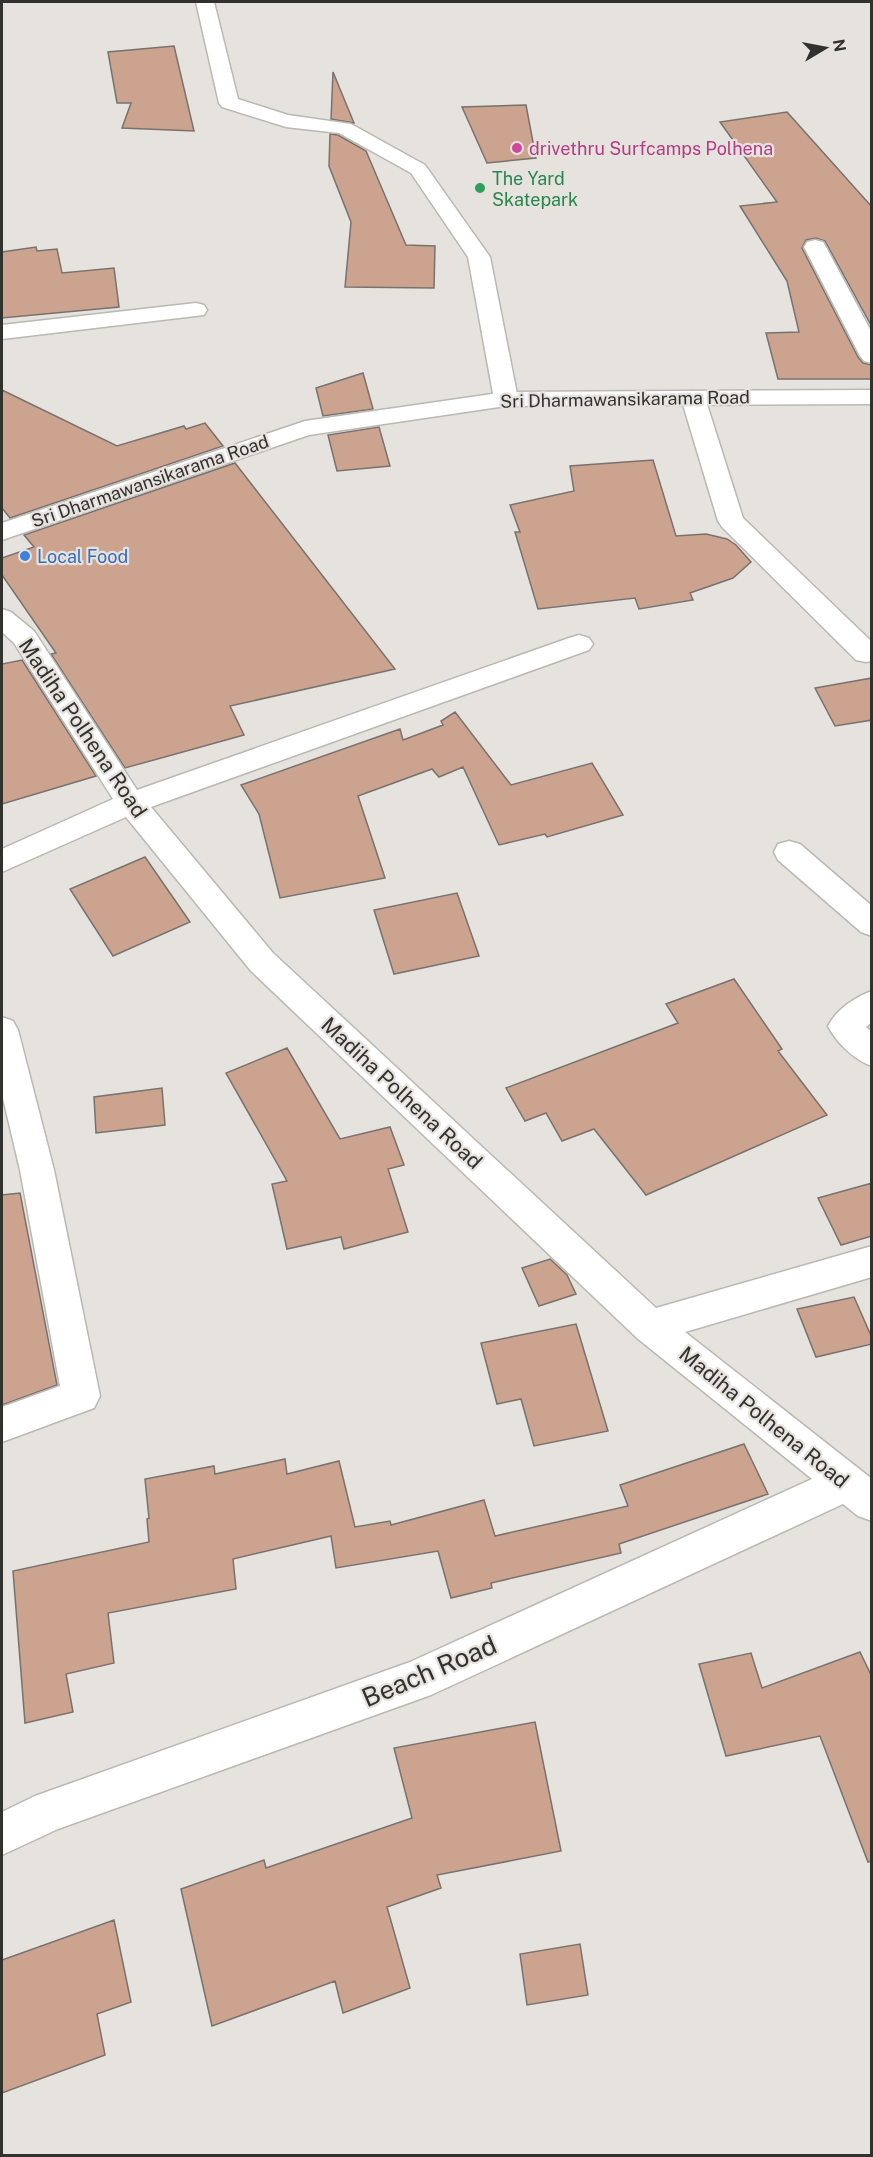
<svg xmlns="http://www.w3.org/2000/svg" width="873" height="2157" font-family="'Public Sans',sans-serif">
  <rect width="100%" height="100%" fill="#e6e3de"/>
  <path fill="#cca38e" stroke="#78726f" stroke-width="1.5" d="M174 46 194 131 122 128 131 103H117L108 52Z
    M333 72 354 123 331 119Z
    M526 105 536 158 487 163 462 107Z
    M787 112 872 207V327L825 241 816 238 806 240 802 248 858 357 863 363 872 365V379H778L766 333 799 332 787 281 740 206 777 202 720 122Z
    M330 134 338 135 366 151 406 245 435 246 434 288 345 287 351 222 329 166Z
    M36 247 37 251 57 249 62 273 114 268 119 307 2 318V252Z
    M363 373 373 409 323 416 316 388Z
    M2 390 117 446 184 426 186 429 205 423 223 446 10 518 2 508Z
    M379 427 390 466 337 471 328 435Z
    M653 460 676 536 706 534 727 539 736 545 751 562 733 578 690 593 693 600 639 609 635 598 538 609 515 532H520L510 505 574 491 570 466Z
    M235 463 395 669 230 706 244 735 125 768 51 654 56 653 2 575V558L34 547 24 535Z
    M22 660 96 776 2 804V664Z
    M872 678V720L835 726 815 688Z
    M455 712 511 785 592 763 623 815 547 837 545 834 499 845 463 767 439 777 432 769 358 796 385 878 280 898 259 814 241 785 400 729 403 740 443 725 441 721Z
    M145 857 190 922 113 956 70 889Z
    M457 893 479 956 394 974 374 910Z
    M734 979 782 1049 778 1051 827 1115 646 1195 594 1129 562 1141 546 1113 525 1121 506 1088 678 1023 666 1004Z
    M287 1048 340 1139 390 1127 404 1165 388 1169 408 1232 344 1249 341 1237 287 1249 272 1184 287 1181 226 1073Z
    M162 1088 165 1125 96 1133 94 1097Z
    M872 1183V1236L841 1245 818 1198Z
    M20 1193 57 1385 2 1405V1195Z
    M550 1259 567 1275 576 1294 539 1306 522 1268Z
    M854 1297 872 1338V1344L816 1357 797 1309Z
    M576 1324 608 1431 534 1446 521 1399 497 1404 481 1343Z
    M744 1444 768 1494 619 1544 621 1553 491 1583 492 1588 451 1598 438 1551 336 1568 331 1536 233 1559 236 1589 108 1613 114 1663 66 1674 73 1712 25 1723 13 1571 149 1542 147 1519 149 1518 145 1479 214 1466 215 1474 285 1459 287 1474 339 1461 355 1527 390 1521 391 1525 484 1500 495 1536 628 1506 620 1485Z
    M860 1652 872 1677V1861L868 1862 820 1736 726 1756 699 1664 751 1653 762 1688Z
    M535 1722 561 1851 437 1875 441 1888 387 1907 410 1988 343 2013 335 1981 212 2026 181 1889 264 1860 266 1868 412 1818 394 1748Z
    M114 1920 131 2002 97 2014 105 2055 2 2093V1960Z
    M580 1944 588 1995 527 2005 520 1954Z"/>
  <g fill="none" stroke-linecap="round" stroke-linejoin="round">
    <g stroke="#bab8b2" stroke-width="3">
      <path id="minor" d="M196 2H214L238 99 288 115 351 124 425 165 490 257 518 399 514 404 506 406 498 404 494 399 468 257 411 173 339 133 286 127 222 107 219 103Z
        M815 240 823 242 826 247 872 333V363L864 361 860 356 804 247 807 242Z
        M196 303 204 305 207 310 204 315 2 339V325Z
        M693 391 701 393 705 398 743 518 872 642V661L866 662 856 660 722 527 718 521 681 398 685 393Z
        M2 609 11 612 34 631 137 790 569 638 579 635 589 638 593 644 589 650 151 807 273 953 656 1308 872 1246V1277L685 1332 872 1479V1521L858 1516 843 1504 431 1695 58 1829 2 1855V1812L35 1796 410 1662 812 1479 637 1338 251 971 126 817 2 872V849L113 799 14 643 2 632Z
        M789 841 800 844 872 906V936L861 932 778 860 774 852 778 844Z
        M872 991V1022L866 1027 872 1032V1066C854 1060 836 1042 828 1026 836 1010 855 997 872 991Z
        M2 1017 13 1021 18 1030 54 1170 100 1396 94 1408 2 1442V1407L60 1386 20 1170 2 1094Z"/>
    </g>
    <g stroke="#bab8b2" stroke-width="3">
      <path id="tertiary" d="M872 390V404L506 406 309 435 2 540V523L305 421 506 392Z"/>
    </g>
    <use href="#minor" fill="#fff" fill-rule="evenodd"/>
    <use href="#tertiary" fill="#fff" fill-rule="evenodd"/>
  </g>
  <circle fill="#d1479c" stroke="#e6e3de" stroke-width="2" cx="517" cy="148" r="6"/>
  <circle fill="#2e9e5b" stroke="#e6e3de" stroke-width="2" cx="480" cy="188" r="6"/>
  <circle fill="#3f7fe0" stroke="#e6e3de" stroke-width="2" cx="25" cy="556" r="6"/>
  <g text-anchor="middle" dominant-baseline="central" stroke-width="4.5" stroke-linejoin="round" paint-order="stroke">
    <g font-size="18" fill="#b23c85" stroke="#e6e3de" text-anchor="start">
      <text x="529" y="148">drivethru Surfcamps Polhena</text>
    </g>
    <g font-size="18" fill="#27864d" stroke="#e6e3de" text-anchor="start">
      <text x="492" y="178">The Yard<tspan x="492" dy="21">Skatepark</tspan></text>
    </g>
    <g font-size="18" fill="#31312e" stroke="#e6e3de">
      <text transform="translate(625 399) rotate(-1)">Sri Dharmawansikarama Road</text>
      <text transform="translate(150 481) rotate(-19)">Sri Dharmawansikarama Road</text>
    </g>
    <g font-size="18" fill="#366cbe" stroke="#e6e3de" text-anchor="start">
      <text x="37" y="556">Local Food</text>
    </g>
    <g font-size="21" fill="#31312e" stroke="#e6e3de">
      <text transform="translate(83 728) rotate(56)">Madiha Polhena Road</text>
      <text transform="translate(402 1093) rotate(43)">Madiha Polhena Road</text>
      <text transform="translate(764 1417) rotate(39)">Madiha Polhena Road</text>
    </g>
    <g font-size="26" fill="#31312e" stroke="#e6e3de">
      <text transform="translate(429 1671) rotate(-23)">Beach Road</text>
    </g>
  </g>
  <rect width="873" height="2157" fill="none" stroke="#31312e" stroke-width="6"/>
  <g transform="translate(825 48) rotate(80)" stroke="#e6e3de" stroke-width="4.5" paint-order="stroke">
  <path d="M0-4.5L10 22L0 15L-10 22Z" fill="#31312e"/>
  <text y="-9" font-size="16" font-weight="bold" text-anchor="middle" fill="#31312e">N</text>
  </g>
</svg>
